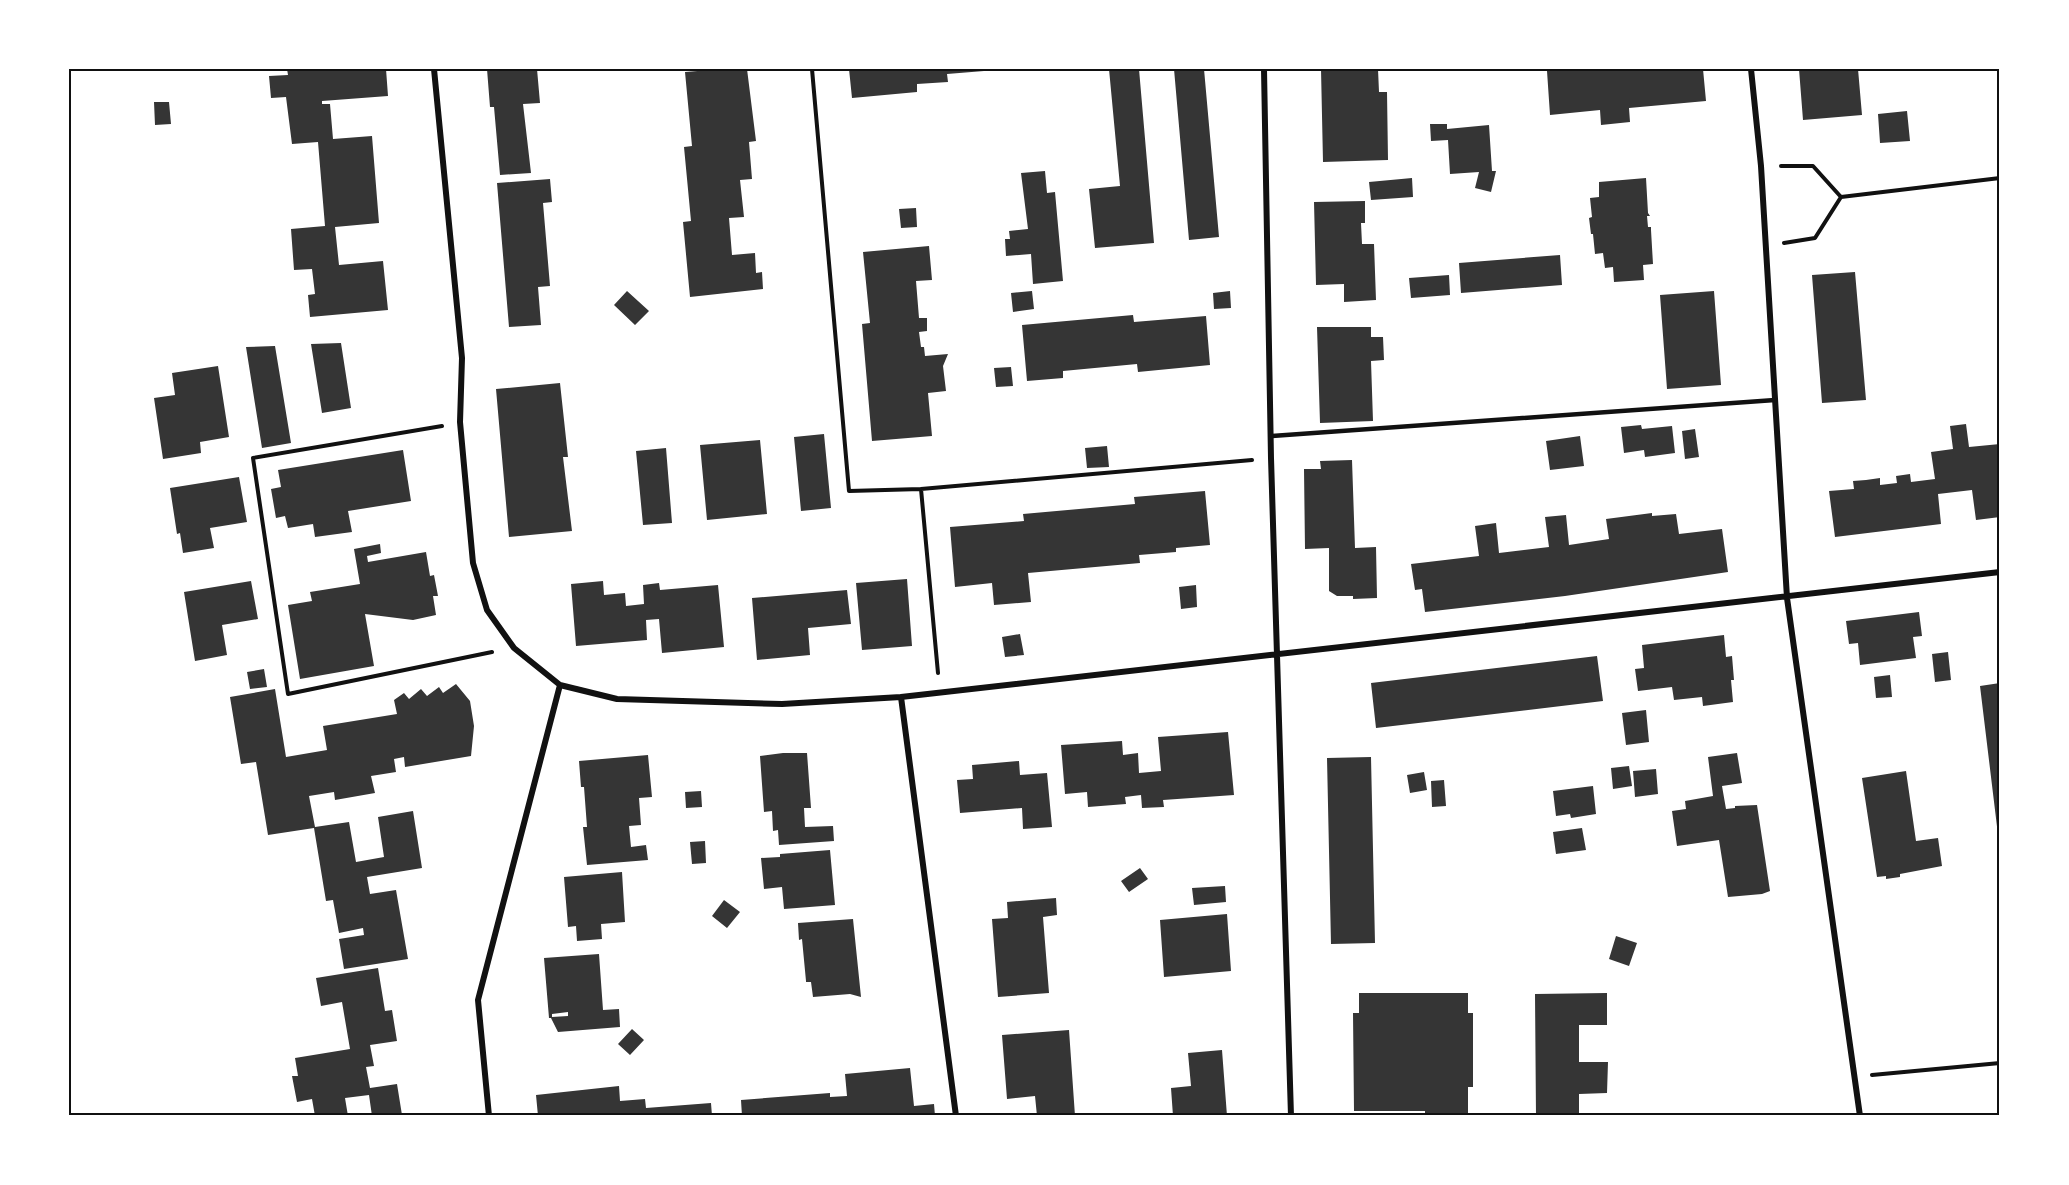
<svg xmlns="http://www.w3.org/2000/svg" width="2069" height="1185" font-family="'PT Sans',sans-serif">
  <rect width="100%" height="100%" fill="#fff"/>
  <path fill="#353535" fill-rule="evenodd" d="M287 69H386L388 96 322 101V104H330L333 139 372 136 379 223 335 227 339 265 383 261 388 310 310 317 308 295 315 294 312 269 294 270 291 229 325 226 318 142 292 144 286 97 271 98 269 76 288 75Z
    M487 69H537L540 103 523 104 531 173 500 175 494 107H490Z
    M722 69H747L756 141 749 142 752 179 740 180 744 217 729 218 732 255 755 253 756 273 762 272 763 289 690 297 683 222 691 221 684 147 692 146 685 72Z
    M849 69H984V71L947 74 948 82 917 84V92L852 98Z
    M1109 69H1139L1154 243 1095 248 1089 189 1120 186Z
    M1174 69H1204L1219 237 1189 240Z
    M1321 69H1378L1379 92H1387L1388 160 1323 162Z
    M1564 69H1703L1706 101 1629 108 1630 122 1601 125 1600 110 1550 115 1547 71Z
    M1799 69H1858L1862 115 1803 120Z
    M154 102H169L171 124 155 125Z
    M1907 111 1910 141 1880 143 1878 114Z
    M1430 124H1447V129L1489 125 1492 171H1496L1491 192 1475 188 1479 172 1450 174 1448 140 1431 141Z
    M1045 171 1047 193 1055 192 1063 281 1033 284 1031 254 1006 256 1005 239H1010L1009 231 1028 229 1021 173Z
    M1412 178 1413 197 1371 200 1369 182Z
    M1646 178 1648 213 1650 216H1647L1648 227H1651V230L1653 264 1643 265 1644 280 1614 282 1613 267 1605 268 1603 253 1595 254 1593 234H1591L1589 218 1592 217 1590 198 1599 197V182Z
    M550 179 552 202 543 203 550 286 538 287 541 325 509 327 497 183Z
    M1365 201V223H1361L1362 244H1374L1376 300 1344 302V284L1316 285 1314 202Z
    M916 208 917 227 901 228 899 209Z
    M929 246 932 280 916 281 919 318H927V331L919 332 921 347H924L925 356 948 354 943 366 946 391 928 393 932 436 872 441 862 324 870 323 863 252Z
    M1560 255 1562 285 1461 293 1459 263Z
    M1855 272 1866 400 1822 403 1812 275Z
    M1449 275 1450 295 1411 298 1409 278Z
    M627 291 649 311 635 325 614 305Z
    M1032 291 1034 309 1013 312 1011 293Z
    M1230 291 1231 308 1214 309 1213 293Z
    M1714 291 1721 385 1667 389 1660 295Z
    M1133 315 1134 322 1206 316 1210 365 1138 372 1137 364 1063 371V378L1027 381 1022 325Z
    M1317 327H1371V337H1383L1384 360 1371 361 1373 421 1320 423Z
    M341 343 351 408 322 413 311 344Z
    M275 346 291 443 262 448 246 347Z
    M218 366 229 437 200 442 201 453 163 459 154 398 175 395 172 373Z
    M1011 367 1013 386 996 387 994 368Z
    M560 383 568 457H563L572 531 509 537 496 389Z
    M1966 424 1969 447 2000 444V517L1976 520 1972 490 1938 494 1941 524 1835 537 1829 491 1854 489 1853 481 1866 480 1880 478V485L1897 483 1896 476 1910 474 1911 482 1935 479 1931 452 1953 449 1950 426Z
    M1641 425 1642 429 1672 426 1675 453 1645 457 1644 450 1624 453 1621 427Z
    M1695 429 1699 457 1685 459 1682 431Z
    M824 434 831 508 801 511 794 437Z
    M1580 436 1584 466 1550 470 1546 441Z
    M760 440 767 514 707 520 700 445Z
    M1107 446 1109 467 1087 468 1085 448Z
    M666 448 672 523 643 525 636 451Z
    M403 450 411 501 348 511 352 532 315 537 313 524 288 528 285 516 276 518 271 489 281 487 278 470Z
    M1352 460 1355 548 1376 547 1377 598 1353 599V596H1337L1329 591V548L1305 549 1304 469H1321L1320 461Z
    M239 477 247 522 210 528 214 548 183 553 180 533 177 534 170 488Z
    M1205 491 1210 545 1176 548V552L1139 555 1140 563 1028 573 1031 602 994 605 992 583 955 587 950 527 1024 521 1023 514 1135 504 1134 497Z
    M1652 513V516L1676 514 1679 534 1722 529 1728 572 1565 596 1425 612 1422 589 1415 590 1411 564 1479 556 1475 526 1496 523 1499 553 1549 547 1545 517 1566 515 1569 545 1609 539 1606 519Z
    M380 544 381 553 367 556 368 562 426 552 430 576 434 575 438 596H433L436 615 413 620 365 614 374 666 300 679 288 605 312 601 310 592 360 584 354 549Z
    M907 579 912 646 862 650 856 583Z
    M251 581 258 619 222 625 227 655 195 661 184 592Z
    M603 581 604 595 625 593 626 606 644 604 643 585 659 583 660 590 718 585 724 647 662 653 659 619 646 620 647 640 576 646 571 584Z
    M1196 585 1197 607 1181 609 1179 587Z
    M847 590 851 624 808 628 810 655 757 660 752 598Z
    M1919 612 1922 636 1913 637 1916 658 1860 665 1858 643 1849 644 1846 621Z
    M1020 634 1024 655 1005 657 1002 637Z
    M1724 635 1726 657 1732 656 1734 680H1731L1733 702 1703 706 1702 697 1674 700 1672 687 1638 691 1635 669 1644 668 1642 645Z
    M1948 652 1951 680 1935 682 1932 654Z
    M1597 656 1603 701 1376 728 1371 683Z
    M264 669 267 687 250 689 247 672Z
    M1890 675 1892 697 1876 698 1874 677Z
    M2000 683V843H1999L1980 686Z
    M456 684 470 701 474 726 471 756 405 767 404 757 394 759 396 772 371 776 375 793 335 800 334 792 309 796 315 827 349 822 356 862 384 857 378 817 413 811 422 868 367 877 370 894 396 890 408 959 344 969 339 939 364 935 363 928 339 933 333 900 326 901 314 828 268 835 256 762 241 764 230 697 275 689 286 757 327 750 323 726 397 714 394 700 404 693 409 699 421 689 427 696 439 687 443 693Z
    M1646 710 1649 742 1626 745 1622 713Z
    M1228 732 1234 795 1163 800 1164 807 1142 808 1141 795 1125 797 1126 804 1088 807 1087 792 1065 794 1061 745 1122 741 1123 755 1138 753 1139 773 1161 771 1158 737Z
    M783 753H807L811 808H804L805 827 833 826 834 841 779 845 778 830 773 831 772 811 764 812 760 756Z
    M1737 753 1742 783 1722 786 1726 809 1735 808V806L1757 805 1770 891 1762 894 1728 897 1719 840 1677 846 1672 811 1686 809 1685 801 1713 796 1708 757Z
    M648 755 652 797 639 798 641 825 629 826 631 847 646 845 648 860 587 865 583 827H587L584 787H581L579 761Z
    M1371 757 1375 943 1331 944 1327 758Z
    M1019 761 1020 775 1047 773 1052 827 1023 829 1022 808 960 813 957 780 973 779 972 765Z
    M1629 766 1632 786 1613 789 1611 768Z
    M1656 769 1658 794 1635 797 1633 771Z
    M1906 771 1916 841 1938 838 1942 866 1900 874V877L1886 879V876L1877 877 1862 778Z
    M1424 772 1427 790 1410 793 1407 775Z
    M1444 780 1446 806 1432 807 1431 781Z
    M1593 786 1596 814 1571 818 1570 814 1556 816 1553 791Z
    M701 791 702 807 686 808 685 792Z
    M1582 828 1586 850 1556 854 1553 832Z
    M705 841 706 863 692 864 690 842Z
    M830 850 835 905 784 909 782 887 764 889 761 858 780 857V854Z
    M1140 868 1148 879 1129 892 1121 881Z
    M622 872 625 922 601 924 602 939 577 941 576 926 568 927 564 877Z
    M1225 886 1226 902 1194 905 1192 888Z
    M1056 898 1057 915 1043 917 1049 993 998 997 992 919 1008 918 1007 902Z
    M724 900 740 912 727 928 712 916Z
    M1227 914 1231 971 1164 977 1160 920Z
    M853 919 861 997 850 994 813 997 811 982H806V981L802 939 799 940 798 923Z
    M1616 936 1637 943 1629 966 1609 959Z
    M599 954 603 1010 619 1009 620 1027 558 1032 551 1018H549L544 958ZM568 1012V1016L552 1017V1014Z
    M378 968 385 1011 392 1010 397 1041 370 1045 374 1066 366 1067 370 1088 397 1084 402 1115 372 1116 369 1095 345 1098 348 1116H315L312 1099 297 1102 292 1076H298L295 1058 350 1049 342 1002 321 1006 316 978Z
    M1359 993H1468V1013H1473V1087H1468V1116H1425V1111H1354L1353 1013H1359Z
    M1607 993V1025H1579V1062H1608L1607 1093 1579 1094V1116H1536L1535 994Z
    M632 1029 644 1040 630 1055 618 1044Z
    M1069 1030 1075 1116H1037L1035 1096 1007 1099 1002 1035Z
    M1222 1050 1227 1116H1173L1171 1088 1191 1086 1188 1053Z
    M910 1068 914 1106 934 1104 935 1116H742L741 1100 830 1093V1097L847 1096 845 1074Z
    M619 1086 620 1101 645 1099 646 1108 711 1103 712 1116H538L536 1095Z"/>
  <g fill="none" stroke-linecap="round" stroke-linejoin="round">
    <path stroke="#111" stroke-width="4" d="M812 69 849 491 921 489
      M1781 166H1813L1841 197 2000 178
      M1784 243 1815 238 1841 197
      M442 426 253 458 288 694 492 652
      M938 673 921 489 1252 460
      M1872 1075 2000 1063"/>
    <path stroke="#111" stroke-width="4.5" d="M1272 436 1775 400"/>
    <path stroke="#111" stroke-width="6" d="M434 69 462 358 460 422 473 563 487 610 514 648 560 685 617 699 782 704 901 697 2000 572
      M1264 69 1271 458 1291 1116
      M1751 69 1761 166 1787 598 1860 1116
      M901 697 956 1116
      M489 1116 478 1000 560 685"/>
  </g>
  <rect width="2069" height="1185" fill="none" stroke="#ffffff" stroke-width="141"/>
  <rect x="70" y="70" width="1928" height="1044" fill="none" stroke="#111" stroke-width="2"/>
</svg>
